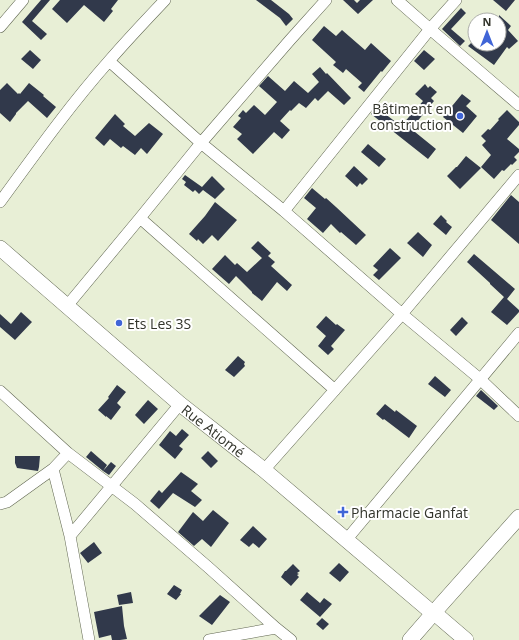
<svg xmlns="http://www.w3.org/2000/svg" width="519" height="640" font-family="'Open Sans',sans-serif">
  <rect width="100%" height="100%" fill="#e8efd6"/>
  <path fill="#31394b" d="M41 0H50L32 21 47 34 41 40 22 22Z
    M60 0H118L111 9 113 11 104 22 84 5 67 23 52 9Z
    M256 0H271L289 14 293 19 286 26 280 18Z
    M343 0H354L357 3 360 0H373L358 14Z
    M493 0H515L506 11Z
    M461 8 466 13 451 29 465 41 460 46 442 29Z
    M499 15 511 26 508 30 518 41 509 49 507 47 494 65 468 46 473 41 475 42V44H477L482 49 486 44H499Z
    M324 26 336 36 342 30 365 50 371 43 391 61 382 72 381 71 364 92 358 87 362 83 346 69 343 73 333 65 336 62 312 40Z
    M30 50 41 60 33 69 21 59Z
    M424 50 435 59 424 70 414 61Z
    M320 67 326 74 327 73 351 98 344 105 328 91 318 101 315 98 306 108 299 103 291 111 290 110 280 121 290 130 282 139 274 132 253 154 237 139 242 134 233 127 241 118 238 116 243 110 246 113 254 105 265 115 277 102 259 86 268 76 285 91 294 81 308 93 319 82 312 74Z
    M7 83 18 94 19 93 20 94 29 83 44 95 43 96 56 107 47 118 28 101 16 113V114L10 122 0 113V90Z
    M425 84 428 88 430 86 437 92 431 98 434 101 416 123 420 127 415 132 436 149 428 159 371 114 376 107 401 126 423 101 415 94Z
    M462 94 471 101 466 106 477 116 463 133 443 117Z
    M507 110 519 122V125L507 139 519 149V152L514 157 517 160 512 165 511 164 504 171 502 170 494 179 481 167 491 155 482 145 486 141 481 136 488 129 490 130 499 120 498 119Z
    M115 114 125 124 123 126 135 136 149 123 163 134 147 154 141 148 135 155 123 146 121 148 110 139 104 146 95 138Z
    M368 144 386 159 379 167 361 152Z
    M466 156 481 168 460 189 447 176 456 167H457Z
    M354 166 368 179 362 185 360 183 357 187 345 176Z
    M185 175 202 187 212 176 225 189 215 199 203 190 199 194 195 190 193 192 184 185 186 182 182 179Z
    M312 188 325 199 326 198 336 207 366 235 356 245 341 232 340 233 331 224 323 233 307 219 316 208 304 198Z
    M511 195 519 202V244L491 220Z
    M215 202 237 220 218 241 212 235 203 244 198 239 197 241 189 234 205 216Z
    M441 215 447 221 446 222 452 227 446 235 433 224Z
    M418 232 432 245 423 257 407 243Z
    M258 241 271 253 268 256 275 262 271 266 292 285 287 291 277 282 262 301 252 293V292L236 276 229 284 212 269 225 255 235 265 237 263 247 272 262 258 251 248Z
    M390 248 401 258 379 280 373 275 378 270 373 266Z
    M474 254 515 289 507 299 519 310V312L507 325 491 312 504 297 490 284V283L467 262Z
    M21 312 32 322 15 340 0 327V314L11 324Z
    M326 316 336 325 337 324 345 330 331 346 334 349 328 355 318 346 326 336 316 327Z
    M462 317 468 323 456 336 450 330Z
    M238 356 245 362 244 364 245 366 234 377 225 370Z
    M435 376 451 390 445 397 428 384Z
    M117 385 126 392 117 403 121 407 111 420 106 416V417L98 410 109 398 108 397Z
    M481 390 498 406 494 410 476 396Z
    M148 400 158 409 144 424 135 415Z
    M385 404 395 412 396 410 417 426 409 438 384 419 383 420 376 414Z
    M182 429 189 435 179 446 183 449 175 459 159 445 170 431 176 436Z
    M91 451 107 465 103 471 86 457Z
    M208 451 218 461 211 468 201 458Z
    M15 456H40L39 467 38 471 17 468 15 463Z
    M111 462 116 466 109 475 103 471Z
    M181 472 198 484 191 491 202 500 195 507 173 493 159 509 150 501 159 490 162 493Z
    M213 510 229 523 211 547 202 539 194 546 178 532 193 512 203 521Z
    M253 526 267 539 259 548 253 543 249 547 240 540Z
    M94 542 102 553 88 563 80 553Z
    M339 563 349 572 340 582 329 573Z
    M293 564 300 571 297 573 299 574 297 575 299 577 291 586 281 577 285 571H286Z
    M174 585 182 590 180 594H181L176 600 167 594Z
    M131 592 133 603 119 605 117 595Z
    M307 592 320 603 324 598 332 604 320 617 300 600Z
    M220 595 230 602 212 625 199 616Z
    M122 606 124 626 127 639 120 640H112L111 635 99 638 94 612Z
    M322 618 329 624 323 630 316 624Z"/>
  <g fill="none" stroke-linecap="round" stroke-linejoin="round">
    <g stroke="#606651" stroke-width="12">
      <path id="street" d="M397 0 430 29 519 105
        M0 27 23 0
        M109 61 201 143 284 211 402 314 480 379 519 416
        M0 202C35 154 70 105 109 61 127 40 146 20 165 0
        M284 211 430 29 456 0
        M140 218 335 390
        M67 306 140 218 201 143 290 40 326 0
        M0 391 68 453 135 504 208 567 276 628 291 640
        M53 469 70 536
        M264 470 402 314 519 175
        M0 504 7 502 53 469 68 453
        M347 539 519 333
        M89 640 70 536 180 404
        M209 640 276 628"/>
    </g>
    <g stroke="#606651" stroke-width="16">
      <g id="secondary">
        <path id="s1" d="M0 248 180 404 264 470 429 610"/>
        <path d="M437 609 519 517"/>
        <path d="M438 616 466 640"/>
        <path d="M410 640 430 617"/>
      </g>
    </g>
    <use href="#street" stroke="#fff" stroke-width="11"/>
    <use href="#secondary" stroke="#fff" stroke-width="15"/>
  </g>
  <g fill="#4065d7" stroke="#fff" stroke-width="1.5">
    <circle cx="460" cy="116" r="4"/>
    <circle cx="119" cy="323" r="4"/>
    <path d="M341 506h4v4h4v4h-4v4h-4v-4h-4v-4h4z"/>
  </g>
  <g text-anchor="middle" dominant-baseline="central" stroke-width="4" stroke-linejoin="round" paint-order="stroke">
    <g font-size="14" fill="#32342b" stroke="#fff" text-anchor="start">
      <text x="452" y="108" text-anchor="end">Bâtiment en<tspan x="452" dy="16">construction</tspan></text>
      <text x="127" y="323">Ets Les 3S</text>
      <text x="351" y="512">Pharmacie Ganfat</text>
    </g>
    <g font-size="14" fill="#32342b" stroke="#fff">
      <text stroke="none"><textPath href="#s1" startOffset="281">Rue Atiomé</textPath></text>
    </g>
  </g>
  <g transform="translate(487 32)"><circle r="19" fill="#ffffff" stroke="#adaeaa"/>
  <path d="M0-3L7 15L0 10L-7 15Z" fill="#4065d7"/>
  <text y="-6" font-size="11" font-weight="bold" text-anchor="middle" fill="#32342b">N</text>
  </g>
</svg>
